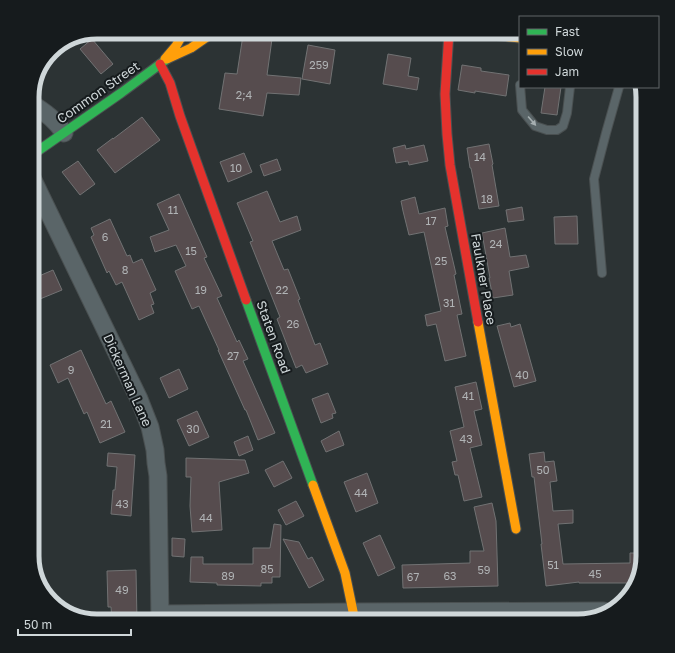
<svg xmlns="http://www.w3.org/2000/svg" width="675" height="653" font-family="'Golos Text',sans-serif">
  <rect width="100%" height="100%" fill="#2c3334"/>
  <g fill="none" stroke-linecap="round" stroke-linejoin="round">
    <path stroke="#041c24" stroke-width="4.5" d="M53 603C62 602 66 606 71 613V615"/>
  </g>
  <path fill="#564c4e" stroke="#717273" d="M243 35 272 39 267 75 301 78 299 95 267 93 263 116 219 109 225 73 237 74Z
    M92 39 113 64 101 74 80 49Z
    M308 45 335 50 330 84 302 79Z
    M388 54 411 58 408 76 419 78 417 90 383 84Z
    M462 65 481 68V71L509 75 506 96 475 91V93L458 90Z
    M545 87H561L557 115 541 113Z
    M142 117 160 140 115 173 97 150 113 138V139Z
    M489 144 493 164 492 165 499 206 479 209 471 168H470L467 148Z
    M405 145 406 149 424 145 428 161 409 165 408 161 396 163 393 148Z
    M244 153 252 172 228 182 220 162Z
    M277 159 281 170 264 176 260 165Z
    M78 161 95 184 80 195 62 172Z
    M267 191 280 222 297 216 301 230 272 241 284 270 288 269 300 299 298 300 315 345 320 343 328 364 306 373 302 365 296 368 277 319 280 317 250 242 253 241 237 203Z
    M179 194 207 257 204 258 222 296 217 298 237 342 239 340 248 359 243 361 275 433 258 440 246 410H245L218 350H219L199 306 192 309 175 271 186 266 176 245 155 252 150 237 169 230 157 204Z
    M415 197 419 214 445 208 448 226 445 227 456 274 454 275 462 314 457 315 466 356 445 361 436 324 427 326 425 315 441 311 424 232 409 235 403 211 401 201Z
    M522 207 524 220 508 222 506 210Z
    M577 216 578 244H555L554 217Z
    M110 219 127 256 130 255 133 263 142 259 156 290 150 293 154 304 151 305 154 313 139 320 122 282 116 285 109 271 107 273 91 237 94 235 91 228Z
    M505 228 510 257 526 255 529 267 509 271 513 295 493 298 489 278H490L482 233Z
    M53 270 62 290 40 299 32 279Z
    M510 323 511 327 520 324 536 381 514 387 497 326Z
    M81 350 106 404 111 401 125 432 100 443 87 412 84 414 68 378 58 383 50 365Z
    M179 369 188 389 169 398 160 378Z
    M476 382 482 409 474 411 482 445 470 448 482 497 464 501 458 475H455L452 462 457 461 450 431 464 427 455 387Z
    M328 393 336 413 332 414 333 418 321 423 312 399Z
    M197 411 209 437 189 446 177 420Z
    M339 431 344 445 326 452 321 441Z
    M248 436 253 450 239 456 234 442Z
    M544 452 545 462 554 461 557 481 550 482 553 511 573 510V523L558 524 563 564 630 563V553H643L638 581 632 590H631V583H579V582L546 586 541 544H542L534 477H532L529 454Z
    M108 453 135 455 131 516 111 514 113 490H115L117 467 107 466Z
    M186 458 245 460 249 473 219 482 222 530 192 532 190 506 191 477H186Z
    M283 461 292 478 274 487 265 470Z
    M367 473 378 503 356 512 344 482Z
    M296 501 304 516 286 525 278 510Z
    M492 503 496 521 498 586 403 588 402 565 470 563V551H484L474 507Z
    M274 524 281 525 280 577H272V583H261V586L217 585V583L190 582 191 557H203V564H253V548H270Z
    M380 535 395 568 378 576 363 543Z
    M172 538 185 539 184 557 172 556Z
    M283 539 299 542 308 559 312 557 324 580 309 588Z
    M136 570 137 621H112L111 607H108L107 571Z"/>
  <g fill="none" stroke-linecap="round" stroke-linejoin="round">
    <g stroke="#4a5051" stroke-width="10">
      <path id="lane" d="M520 85 522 110 535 126 547 130H557L563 126 567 113 570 87
        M602 273 594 179 606 133 619 87"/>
    </g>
    <g stroke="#4a5051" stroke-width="19">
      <path id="street" d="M32 104C45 112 56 120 64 133
        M32 178 139 399 150 427 155 450 156 463 158 476 160 621
        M160 614 353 612 604 611"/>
    </g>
    <g stroke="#4a5051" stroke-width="11">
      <path id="fast" d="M32 155 121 93 167 59
        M246 300 313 485"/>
    </g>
    <g stroke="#4a5051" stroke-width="11">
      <path id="slow" d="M466 32 520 38
        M165 59 176 46 184 32
        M167 59 191 48 214 32
        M478 322 516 529
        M313 485 345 573 355 621"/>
    </g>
    <g stroke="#4a5051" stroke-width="11">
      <path id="jam" d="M449 32 445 94 447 134 450 165 478 322
        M160 64 170 83 180 116 246 300"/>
    </g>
    <use href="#lane" stroke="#5a6568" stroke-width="8"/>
    <use href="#street" stroke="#5a6568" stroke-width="17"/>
    <use href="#fast" stroke="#30b455" stroke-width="9"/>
    <use href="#slow" stroke="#ff9f0a" stroke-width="9"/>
    <use href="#jam" stroke="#e5322d" stroke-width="9"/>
  </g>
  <defs><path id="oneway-solid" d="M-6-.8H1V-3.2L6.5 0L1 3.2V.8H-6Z"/></defs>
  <use fill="#a6afb1" href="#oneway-solid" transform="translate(532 121) rotate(49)"/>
  <g text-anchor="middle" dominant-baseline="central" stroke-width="4" stroke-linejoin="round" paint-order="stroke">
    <g font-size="11" fill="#b1b4b6">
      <text x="319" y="64">259</text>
      <text x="244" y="94">2;4</text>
      <text x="480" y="156">14</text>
      <text x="236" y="167">10</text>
      <text x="487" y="198">18</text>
      <text x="173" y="209">11</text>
      <text x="431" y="220">17</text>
      <text x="105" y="236">6</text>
      <text x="496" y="243">24</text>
      <text x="191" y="250">15</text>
      <text x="441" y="260">25</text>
      <text x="125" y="269">8</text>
      <text x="201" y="289">19</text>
      <text x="282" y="289">22</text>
      <text x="449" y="302">31</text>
      <text x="293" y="323">26</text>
      <text x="233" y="355">27</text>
      <text x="71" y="369">9</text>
      <text x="522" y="374">40</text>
      <text x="468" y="395">41</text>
      <text x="106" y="423">21</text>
      <text x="193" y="428">30</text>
      <text x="466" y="438">43</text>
      <text x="543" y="469">50</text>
      <text x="361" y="492">44</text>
      <text x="122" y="503">43</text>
      <text x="206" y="517">44</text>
      <text x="553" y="564">51</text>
      <text x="267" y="568">85</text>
      <text x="484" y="569">59</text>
      <text x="595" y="573">45</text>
      <text x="228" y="575">89</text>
      <text x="450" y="575">63</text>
      <text x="413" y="576">67</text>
      <text x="122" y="589">49</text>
    </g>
    <g font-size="13" fill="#cfd7d9" stroke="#161b1d">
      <text transform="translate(98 92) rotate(-35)">Common Street</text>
      <text transform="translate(484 279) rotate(80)">Faulkner Place</text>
      <text transform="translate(274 337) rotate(70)">Staten Road</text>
      <text transform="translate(128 380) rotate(66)">Dickerman Lane</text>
    </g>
  </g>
  <path d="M0 0H675V653H0ZM97 39H578A58 58 0 0 1 636 97V556A58 58 0 0 1 578 614H97A58 58 0 0 1 39 556V97A58 58 0 0 1 97 39Z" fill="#161b1d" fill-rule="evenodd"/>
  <path fill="none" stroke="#cfd7d9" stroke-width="5" d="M97 39H578A58 58 0 0 1 636 97V556A58 58 0 0 1 578 614H97A58 58 0 0 1 39 556V97A58 58 0 0 1 97 39Z"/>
  <rect x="519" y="16" width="140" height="72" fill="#161b1d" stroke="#606668"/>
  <rect x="527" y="29" width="20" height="6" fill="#30b455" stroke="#606668"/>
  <text x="555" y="36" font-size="12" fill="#cfd7d9">Fast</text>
  <rect x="527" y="49" width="20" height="6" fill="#ff9f0a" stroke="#606668"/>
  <text x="555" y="56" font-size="12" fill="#cfd7d9">Slow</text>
  <rect x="527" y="69" width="20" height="6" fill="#e5322d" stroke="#606668"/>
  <text x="555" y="76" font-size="12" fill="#cfd7d9">Jam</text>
  <path d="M18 629v6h113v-6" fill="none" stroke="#cfd7d9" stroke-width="2"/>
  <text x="24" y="629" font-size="12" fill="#cfd7d9" stroke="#161b1d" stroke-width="3" paint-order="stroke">50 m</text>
</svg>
